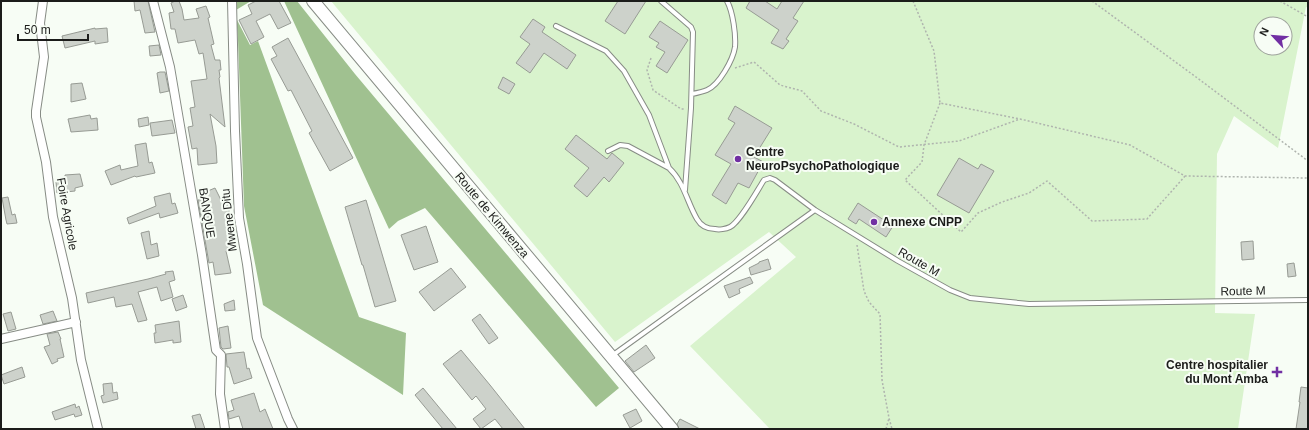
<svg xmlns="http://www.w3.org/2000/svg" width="1309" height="430" font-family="Helvetica,sans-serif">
  <rect width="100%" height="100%" fill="#f7fdf5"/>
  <path fill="#d9f3cd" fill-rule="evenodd" d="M331 1H1308V8L1306 7 1278 148 1234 116 1217 154 1215 313 1255 314 1238 429H770L690 346 796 257 769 232 615 342ZM1261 24H1285V48H1261Z"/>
  <path fill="#a0c190" d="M235 1H251L236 10V18L250 45 258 41 359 317 406 333 403 395 263 305 244 206 238 40Z
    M284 1H297L355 74 619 388 596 407 425 208 398 221 389 229Z"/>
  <path fill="#cdd2cb" stroke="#979b94" d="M134 1H148L155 32 145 33 140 10 135 11Z
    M175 1H179L182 9 184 20 199 18 196 9 206 6 210 17 208 18 214 44 211 45 215 60H220L221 70H219L220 77 219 78 225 127 210 114 216 146 217 163 198 165 197 148 192 149 188 127 193 126 190 108 195 107 191 81 207 79 203 53 199 54 195 40 178 43 175 29H171L169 13 174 12 171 3Z
    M256 1H279L291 23 278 29 270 14 256 21 264 37 251 44 239 20 252 14 248 5Z
    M618 1H646L625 34 605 21Z
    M750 1H765L777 9 782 1H804L793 18 798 21 786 39 789 41 783 49 771 43 779 30 746 8Z
    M533 19 545 27 542 32 576 55 567 69 544 53 530 73 516 63 530 44 520 37Z
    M660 21 688 40 667 73 656 66 665 52 656 47 659 43 649 37Z
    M95 28V29L107 28 108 42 95 44V41L65 48 62 36Z
    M288 38 353 158 330 171 309 133 312 131 291 90 288 91 271 59 277 56 272 47Z
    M159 45 161 55 150 56 149 46Z
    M160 72H165L169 91 160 93 157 73Z
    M503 77 515 84 509 94 498 88Z
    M82 83 86 99 71 102V84Z
    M735 106 772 128 754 157 769 165 765 171 760 168 749 188 738 183 726 204 712 195 731 164 715 155 735 123 728 119Z
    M90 115 91 119 97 118 98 130 71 132 68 119Z
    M148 117 149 125 139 127 138 119Z
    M172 120 175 133 152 136 150 123Z
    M576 135 607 159 612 153 624 163 609 182 604 177 587 197 574 186 589 168 565 149Z
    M146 143 149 163 152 162 155 173 136 177 135 176 111 185 105 171 120 165 121 170 138 166 135 145Z
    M959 158 978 169 981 164 994 171 969 213 937 195Z
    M80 174 83 186 75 188V191L57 193 56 182 65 181V175Z
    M215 188 221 200 226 199 229 210 230 226 234 246 227 248V251H226L231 273 215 275 213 262 209 263 198 200 206 199 203 193Z
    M170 193 172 204 175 203 178 213 160 218 159 213 129 224 127 218 156 206 154 197Z
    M8 197 12 215 15 214 17 223 7 224 6 220 2 198Z
    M366 200 396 301 375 307 363 265H362L345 207Z
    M858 203 893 226 886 237 859 219 856 224 848 219Z
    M426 226 438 262 414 270 401 235Z
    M149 231 151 245 157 243 159 256 147 259 141 233Z
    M1253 241 1254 259 1242 260 1241 242Z
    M768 259 771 269 751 275 749 268 759 263V262Z
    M1294 263 1296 276 1288 277 1287 264Z
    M451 268 466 287 434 311 419 292Z
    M173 271 175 280 169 282 173 297 161 301 157 287 138 292 147 320 138 322 132 304 116 307 114 297 88 303 86 293 148 279 166 274 165 272Z
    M750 277 753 283 739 289 740 293 729 298 724 286Z
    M183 295 187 307 176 311 172 299Z
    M234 300 235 310 225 311 224 304Z
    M53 311 57 321 43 324 40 315Z
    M11 312 16 329 8 331 3 314Z
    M480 314 498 338 489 344 472 320Z
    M179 321 181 342 173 343V340L155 343 154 333H156L155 325Z
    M228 326 231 348 223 349 221 347 219 328Z
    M58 332 61 339H60L64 357 57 359 58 361 52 364 44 347 50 345 47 334Z
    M646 345 655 358 634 372 625 361Z
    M461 350 490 385 525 429H503L495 419 481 429 473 419 486 409 476 396 472 400 443 364Z
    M244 352 247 369 249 368 252 378 234 384 229 367H227L226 354Z
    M22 367 25 377 4 384 1 375Z
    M112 383 113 393 117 392 118 399 103 403 101 396 104 395 103 384Z
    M1301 387 1308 388V429H1296L1300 402H1299Z
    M423 388 457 429H443L415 395Z
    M254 393 260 412 265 409 273 429H243L239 416 229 419 228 412 234 410 231 400Z
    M75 404 76 408 79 406 82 415 75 417 74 414 55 420 52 412Z
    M636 409 642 421 630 428 623 415Z
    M200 414 205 429H196L192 416Z
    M680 419 700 429H679L677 424Z"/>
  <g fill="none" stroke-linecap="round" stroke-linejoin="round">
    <g stroke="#878c85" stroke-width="6">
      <path id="lane" d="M661 1 691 27 693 32 691 108 685 190
        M556 26 606 51 624 71 649 115 669 168
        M692 94C697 93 702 92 707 90 719 85 733 60 735 47 736 35 733 12 727 1
        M608 151 620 145 628 146 669 168C684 182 687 202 697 219 701 226 708 229 715 229 719 230 726 229 730 227 740 222 757 191 764 180L770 178 775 180 815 210 898 261 950 290 970 298 1029 304 1308 300
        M613 355 815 210"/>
    </g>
    <g stroke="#878c85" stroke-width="10">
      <path id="street" d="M43 1 40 23 44 57 36 111V117L46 162 53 217 72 298 81 360 98 429
        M153 1 170 67 202 255 216 350 221 355 220 394 225 429
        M232 1 235 131 239 218 247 264 257 338 288 419 293 429
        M1 339 76 322"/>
    </g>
    <g stroke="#878c85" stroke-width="14">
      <path id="secondary" d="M313 1 672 429"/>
    </g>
    <path stroke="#afb4ae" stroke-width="1.5" stroke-dasharray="2 2" stroke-linecap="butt" d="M913 1 934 51 940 103 1020 119 1130 145 1185 176 1308 178
      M1092 1 1196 77 1308 161
      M1280 1 1308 17
      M651 58 647 70 653 90 681 109H684
      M735 68 754 62 780 85 802 91 821 111 854 124 899 147 959 141 1020 119
      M940 103 924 145 922 162 905 180 961 232 978 213 1002 202 1029 193 1047 181 1092 221 1147 219 1185 176
      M857 245 864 291 869 302 880 314 882 380 889 418 892 429
      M886 429 889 418"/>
    <use href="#lane" stroke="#fff" stroke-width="4"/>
    <use href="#street" stroke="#fff" stroke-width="8"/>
    <use href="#secondary" stroke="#fff" stroke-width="12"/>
  </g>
  <g fill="#712fa3" stroke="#f7fdf5" stroke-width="1.5">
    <circle cx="738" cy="159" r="4"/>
    <circle cx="874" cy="222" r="4"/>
    <path d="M1275 366h4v4h4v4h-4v4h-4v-4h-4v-4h4z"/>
  </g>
  <g text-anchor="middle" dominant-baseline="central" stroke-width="4" stroke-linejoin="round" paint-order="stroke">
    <g font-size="12" font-weight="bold" fill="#1b1c1a" stroke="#f7fdf5" text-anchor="start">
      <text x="746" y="152">Centre<tspan x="746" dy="14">NeuroPsychoPathologique</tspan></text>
      <text x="882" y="222">Annexe CNPP</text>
      <text x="1268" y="365" text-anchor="end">Centre hospitalier<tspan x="1268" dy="14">du Mont Amba</tspan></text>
    </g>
    <g font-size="12" fill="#1b1c1a" stroke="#f7fdf5">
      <text transform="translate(207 213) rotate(81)">BANQUE</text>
      <text transform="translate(67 214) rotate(80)">Foire Agricole</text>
      <text transform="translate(492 215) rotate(50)">Route de Kimwenza</text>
      <text transform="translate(229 220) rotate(-97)">Mwene Ditu</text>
      <text transform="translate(919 262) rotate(30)">Route M</text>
      <text transform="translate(1243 291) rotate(-1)">Route M</text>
    </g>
  </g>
  <rect width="1309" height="430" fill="none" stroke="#1b1c1a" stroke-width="4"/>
  <g transform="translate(1273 36) rotate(296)"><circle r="19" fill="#f7fdf5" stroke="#9fa39d"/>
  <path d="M0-3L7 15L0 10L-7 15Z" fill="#712fa3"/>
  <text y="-6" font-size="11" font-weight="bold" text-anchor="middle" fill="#1b1c1a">N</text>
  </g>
  <path d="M18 34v6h70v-6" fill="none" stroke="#1b1c1a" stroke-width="2"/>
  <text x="24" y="34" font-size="12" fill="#1b1c1a" stroke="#f7fdf5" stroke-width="3" paint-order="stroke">50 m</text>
</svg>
